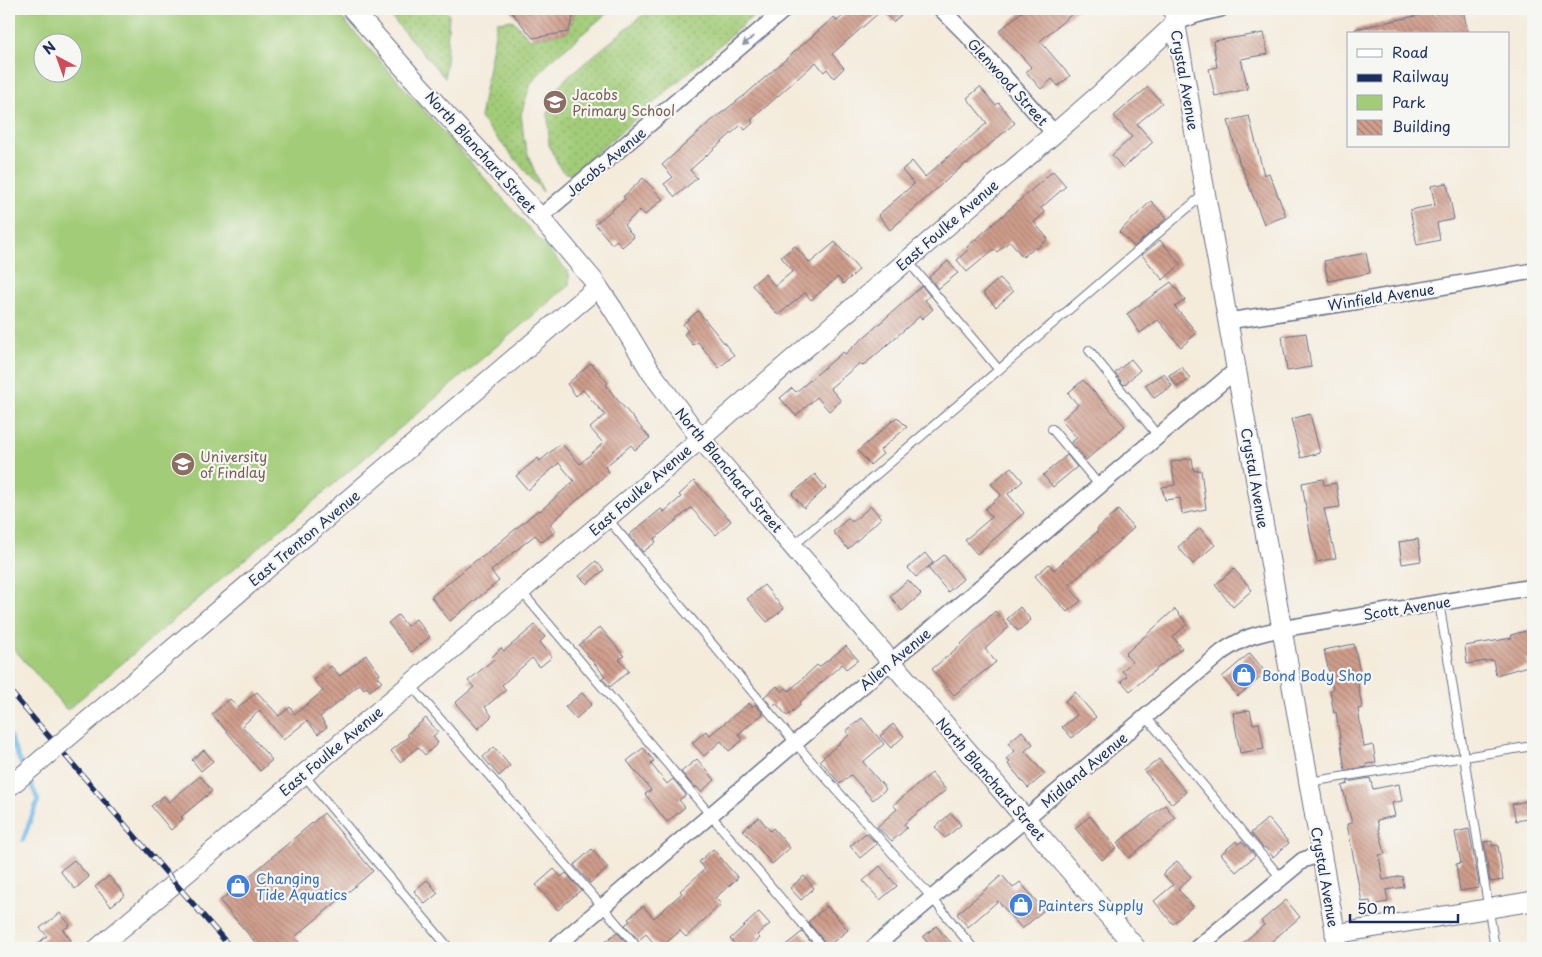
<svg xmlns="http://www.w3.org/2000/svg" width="1542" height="957" font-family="'Playpen Sans',sans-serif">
  <defs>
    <pattern id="green-dots" width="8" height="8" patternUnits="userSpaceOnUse" patternTransform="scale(1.25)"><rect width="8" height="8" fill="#a2cc78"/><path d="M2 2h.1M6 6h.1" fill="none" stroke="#83a666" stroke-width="1.8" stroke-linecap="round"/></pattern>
    <pattern id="building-back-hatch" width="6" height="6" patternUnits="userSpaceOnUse" patternTransform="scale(1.25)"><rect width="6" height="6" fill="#cf9d8b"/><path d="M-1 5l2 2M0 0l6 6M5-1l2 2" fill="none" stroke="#a78075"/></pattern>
  </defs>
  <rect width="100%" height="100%" fill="#f6f6f2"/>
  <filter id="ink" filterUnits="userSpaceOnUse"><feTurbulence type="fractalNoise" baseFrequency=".02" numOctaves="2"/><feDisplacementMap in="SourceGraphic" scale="10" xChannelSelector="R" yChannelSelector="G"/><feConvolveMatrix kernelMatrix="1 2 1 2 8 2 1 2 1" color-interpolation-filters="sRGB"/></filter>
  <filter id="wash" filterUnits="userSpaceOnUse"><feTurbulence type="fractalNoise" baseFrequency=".0096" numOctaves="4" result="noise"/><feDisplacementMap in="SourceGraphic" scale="20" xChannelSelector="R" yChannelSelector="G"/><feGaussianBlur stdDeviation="1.12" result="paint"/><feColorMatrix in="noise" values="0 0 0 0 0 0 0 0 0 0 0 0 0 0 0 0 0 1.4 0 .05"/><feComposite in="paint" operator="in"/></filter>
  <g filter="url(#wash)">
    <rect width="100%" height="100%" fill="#f4ebdb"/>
    <path fill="url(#green-dots)" stroke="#5e7e6b" d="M384 9H444L449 14 445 78Z
      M576 9H612L550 61 531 83 521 114 524 140 530 160 543 192 480 118 497 22 513 20 530 39 568 32Z
      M650 9H761L571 175 561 170 549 145 548 114 554 93 564 80Z"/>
    <path fill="#a2cc78" stroke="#5e7e6b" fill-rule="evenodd" d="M9 9H334L569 273V285L67 710 9 643ZM72 42V72H42V42Z"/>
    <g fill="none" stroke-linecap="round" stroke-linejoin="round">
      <path stroke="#71bae9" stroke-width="4.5" d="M9 735 23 768
        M23 840 38 800 28 777"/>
    </g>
    <g id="blocks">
      <path fill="url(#building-back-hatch)" d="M509 9H576L568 32 533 38Z
        M851 9H908L893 22 882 10 832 54 844 68 834 78 827 69 824 72 816 62 751 120 753 123 745 130 741 125 690 170 697 178 675 197 664 184 673 177 662 165 711 121 745 95 834 17 837 21Z
        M1025 9H1078L1040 41 1070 76 1058 86 1052 79 1041 89 1026 72 1031 67 999 31Z
        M1463 9 1468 34H1356L1355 29 1434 12 1435 14Z
        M1264 33 1268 54 1241 59 1248 89 1215 96 1209 69 1217 67 1213 41Z
        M980 87 995 105 999 103 1015 123 967 164 966 163 890 230 878 215 914 184 902 170 912 161 925 177 987 123 967 98Z
        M1148 87 1162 103 1137 124 1153 142 1123 168 1112 155 1132 137 1114 116Z
        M1249 116 1264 175 1269 173 1286 216 1264 224 1241 165H1240L1228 121Z
        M1053 171 1066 186 1041 208 1045 213 1034 222 1048 239 1036 249 1035 247 1023 257 1010 241 997 252 994 249 967 272 957 260 969 249 967 247Z
        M643 178 663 199 645 215 640 210 624 225 634 237 622 247 617 240 612 244 595 224 625 199 623 197Z
        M1447 183 1454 219 1437 223 1440 240 1417 245 1410 210 1435 205 1431 186Z
        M1151 201 1167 218 1134 247 1119 232Z
        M1160 240 1181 264 1163 280 1142 255Z
        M835 242 859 270 843 284 838 277 811 300 805 293 778 315 752 285 765 274 775 286 793 271 781 257 795 246 810 263Z
        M1366 253 1370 273 1328 281 1324 261Z
        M948 261 958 273 938 289 929 277Z
        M1000 278 1013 292 996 307 983 293Z
        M1171 282 1185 300 1175 307 1197 333 1181 347 1158 320 1140 333 1127 314Z
        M922 286 930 296 925 300 933 309 922 319 920 316 863 366 860 363 830 388 841 401 829 411 817 397 796 416 780 398 792 388 796 392 843 352 845 354Z
        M698 311 734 355 719 368 698 342 693 345 684 334 688 331 683 324Z
        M1306 333 1311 367 1287 371 1282 336Z
        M1131 359 1140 370 1124 385 1115 373Z
        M591 363 608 383 606 385 616 398 650 438 635 450 631 445 605 467 609 472 550 524 556 531 542 542 535 535 491 571 499 581 450 621 431 597 480 557 481 558 538 510 540 511 574 481 559 463 528 490 516 476 538 458 540 461 561 443 580 464 603 443 590 428 605 415 583 390 576 396 567 384Z
        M1182 367 1190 379 1177 387 1169 375Z
        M1164 373 1172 386 1154 398 1145 385Z
        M1083 380 1125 426 1086 460 1071 442 1077 438 1061 420 1078 405 1068 393Z
        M1310 414 1320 453 1301 458 1291 419Z
        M897 417 907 427 880 450 883 454 870 465 858 451Z
        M1067 455 1077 467 1053 487 1043 475Z
        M1192 458 1194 471 1201 470 1206 509 1182 514 1180 498 1165 500 1162 487 1175 485 1171 462Z
        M1011 467 1023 481 1008 494 1024 513 977 554 965 540 992 517 985 509 1001 495 991 484Z
        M815 474 826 488 804 508 792 494Z
        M1323 479 1324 485 1336 483 1340 507 1324 509 1336 558 1317 562 1310 533 1302 483Z
        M694 481 731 521 716 535 691 508 654 539 656 542 643 552 629 535 661 509 664 512 681 497 679 495Z
        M871 506 881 518 848 549 833 532 848 518 852 522Z
        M1118 510 1134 528 1068 586 1081 601 1067 612 1035 576 1049 564 1054 570 1098 531 1097 529Z
        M1200 528 1215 545 1193 564 1178 547Z
        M1418 539 1421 561 1402 564 1399 542Z
        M925 553 933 563 916 577 908 568Z
        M944 555 963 579 948 592 928 568Z
        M596 561 604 570 587 584 579 576Z
        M1234 569 1252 590 1233 607 1215 585Z
        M908 580 921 594 902 611 890 596Z
        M764 585 784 609 767 622 747 599Z
        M1020 607 1031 620 1018 631 1007 619Z
        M1175 609 1187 624 1173 637 1182 648 1130 691 1121 681 1127 676 1122 671 1132 662 1125 654Z
        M995 611 1009 627 985 649 996 662 954 695 932 669 956 649Z
        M398 615 407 626 416 619 430 637 411 652 388 623Z
        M535 625 545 637 540 642 552 657 540 667 532 658 502 685 506 690 485 707 492 716 478 729 455 703 474 687 468 681 494 659 492 657 501 648 504 651Z
        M600 627 624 656 619 660 629 671 610 687 602 678 605 676 579 645Z
        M1533 629V658L1526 659 1528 666 1496 675 1493 660 1467 664 1465 646 1512 638 1511 635Z
        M1354 644 1361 677 1357 678 1362 708 1358 709 1364 747 1373 745 1376 763 1366 764 1367 767 1345 770 1336 712 1334 713 1330 691 1333 690 1324 650Z
        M846 646 858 660 846 669 842 664 799 703 800 705 787 716 776 703 772 707 764 697 777 686 782 692 786 688 789 691 817 665 819 667Z
        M1250 653 1266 673 1238 696 1222 677Z
        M366 655 380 674 377 677 382 682 370 691 367 687 364 689 360 684 320 717 327 727 318 734 307 721 283 740 260 710 242 726 272 760 260 771 212 714 230 699 238 708 257 692 279 716 290 707 295 714 323 691 314 680 331 666 340 676Z
        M1075 692 1096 717 1072 738 1062 727 1077 715 1065 701Z
        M582 693 592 704 576 719 565 707Z
        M749 703 752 707 755 704 763 714 738 734 743 740 729 751 721 741 704 756 692 743 706 731 710 735Z
        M1250 710 1253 724 1259 723 1264 749 1240 753 1233 713Z
        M426 718 438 732 433 736 438 743 425 755 418 747 400 762 391 751 409 736 407 734Z
        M862 718 884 744 863 762 886 789 873 800 851 775 840 784 820 760 849 735 846 731Z
        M893 724 904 736 891 748 880 736Z
        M1022 731 1033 744 1025 751 1045 774 1028 788 1008 764 1010 762 1006 759 1015 751 1008 743Z
        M494 747 510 766 499 776 483 757Z
        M643 748 654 761 651 764 667 784 673 779 686 795 679 800 685 807 667 822 645 794 651 790 627 761Z
        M204 750 213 761 201 771 192 760Z
        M697 759 715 780 701 792 696 786 695 788 681 772Z
        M1159 759 1186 792 1172 804 1144 771Z
        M932 773 946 790 904 824 907 828 892 841 877 827 897 809 893 805Z
        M200 776 212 791 181 817 183 819 171 830 151 806 164 796 169 802Z
        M1370 778 1373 789 1399 784 1402 801 1392 803 1395 816 1377 820 1385 854 1379 855 1383 880 1402 876 1404 887 1386 890 1388 902 1371 905 1370 901 1362 902 1347 824 1352 823 1342 786 1348 784 1347 782Z
        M1533 800V818L1516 821 1512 804Z
        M1165 805 1175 818 1129 858 1117 843Z
        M324 813 373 871 295 937 304 948H260L220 901Z
        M951 813 961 825 945 838 935 827Z
        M1090 816 1116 848 1102 860 1075 828Z
        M759 817 770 831 773 828 790 848 772 864 743 830Z
        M1268 818 1289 843 1273 857 1265 847 1263 848 1251 833Z
        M1469 829 1479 884H1478V888L1460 891 1456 864 1461 863 1455 832Z
        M866 833 877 844 860 858 850 846Z
        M1236 841 1238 844 1242 841 1255 856 1236 872 1221 854Z
        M1492 841V846L1498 845 1503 880 1490 882 1484 842Z
        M592 849 608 868 590 883 574 865Z
        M713 849 738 878 715 898 721 904 686 937 680 931 660 948H658L646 934 639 940 625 925 630 921 628 919 643 906 654 918 682 893 680 891 705 869 699 862Z
        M74 860 89 877 75 889 60 871Z
        M1177 861 1191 877 1178 889 1193 906 1173 924 1154 901 1173 885 1163 874Z
        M880 866 897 886 880 900 863 881Z
        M554 869 561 877 566 873 581 890 558 910 536 885Z
        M1002 875 1013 888 1020 882 1044 910 1022 929 998 901 968 927 957 914Z
        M109 876 125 895 111 906 95 887Z
        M804 876 814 888 801 900 790 888Z
        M427 880 438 893 425 904 414 891Z
        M1286 900 1300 917 1264 948H1237L1264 925 1261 921Z
        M827 906 848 930 828 946 808 922Z
        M759 912 770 924 757 935 760 938 749 948H738L730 939Z
        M60 913 70 925 63 930 71 940 60 948H32L47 936 40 928Z
        M936 926 956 948H932L923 937Z
        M617 932 630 948H598Z
        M802 932 816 948H782Z"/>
    </g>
  </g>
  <g filter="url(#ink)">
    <use href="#blocks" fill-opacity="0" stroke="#67718a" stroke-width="1"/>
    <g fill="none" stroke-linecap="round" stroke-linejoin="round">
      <g stroke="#67718a" stroke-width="10">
        <path id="service" d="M907 260 999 370
          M1089 350 1158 436
          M1052 429 1100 486
          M607 518 796 744 932 898 973 948
          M793 546 1204 194
          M521 591 823 948
          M1439 602 1495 948
          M410 684 638 948
          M1146 717 1281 878
          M303 774 449 948
          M1309 782 1533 746"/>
      </g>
      <g stroke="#67718a" stroke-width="18">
        <path id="minor" d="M941 9 968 36 1054 133
          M1175 24C1190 16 1205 12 1221 9
          M540 217 785 9
          M1228 321 1353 302 1533 271
          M554 948 907 648 938 623 1236 370
          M873 948 1222 652C1243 637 1257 634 1281 629L1533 587
          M1197 948 1303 860 1321 854"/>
      </g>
      <g stroke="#67718a" stroke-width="21">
        <path id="tertiary" d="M352 9 418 84 540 217 594 281 613 309 651 372 700 438 1136 948
          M1173 9 1338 948
          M129 686 598 287
          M1335 934 1533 901
          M98 948 670 465 1099 95 1175 24"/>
      </g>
      <use href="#service" stroke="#fff" stroke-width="8"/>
      <use href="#minor" stroke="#fff" stroke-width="15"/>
      <use href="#tertiary" stroke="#fff" stroke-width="19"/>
      <g stroke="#1b2f5e" stroke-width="5.5">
        <path id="rail" d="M9 690 231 948"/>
      </g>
      <use href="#rail" stroke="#f6f6f2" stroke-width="4" stroke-dasharray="11" stroke-linecap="butt"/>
      <g stroke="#67718a" stroke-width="21" stroke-linecap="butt">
        <path id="tertiary-bridge" d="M9 787 129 686"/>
      </g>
      <use href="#tertiary-bridge" stroke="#fff" stroke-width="19"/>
    </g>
    <defs><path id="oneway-solid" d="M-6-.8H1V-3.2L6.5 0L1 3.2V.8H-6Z" transform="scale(1.25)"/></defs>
    <use fill="#8d97ae" href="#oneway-solid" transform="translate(748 41) rotate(139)"/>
  </g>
  <defs>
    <g id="school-disc" transform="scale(1.25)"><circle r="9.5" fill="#8d6e63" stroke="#f6f6f2"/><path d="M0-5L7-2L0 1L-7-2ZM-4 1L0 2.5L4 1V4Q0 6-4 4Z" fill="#fff"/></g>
    <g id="university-disc" transform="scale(1.25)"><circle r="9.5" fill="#8d6e63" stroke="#f6f6f2"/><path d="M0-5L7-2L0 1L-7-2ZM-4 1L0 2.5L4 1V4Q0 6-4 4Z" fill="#fff"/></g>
    <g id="shop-disc" transform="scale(1.25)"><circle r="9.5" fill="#3f7fe0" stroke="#f6f6f2"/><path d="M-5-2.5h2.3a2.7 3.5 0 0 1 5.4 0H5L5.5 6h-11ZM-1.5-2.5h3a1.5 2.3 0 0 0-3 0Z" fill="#fff"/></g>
  </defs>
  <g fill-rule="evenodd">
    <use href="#school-disc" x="555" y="102"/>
    <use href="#university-disc" x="183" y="464"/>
    <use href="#shop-disc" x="1244" y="675"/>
    <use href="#shop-disc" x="238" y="886"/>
    <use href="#shop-disc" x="1021" y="905"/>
  </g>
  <g text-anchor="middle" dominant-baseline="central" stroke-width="4.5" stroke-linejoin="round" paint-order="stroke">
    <g font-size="14" fill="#1b2f5e" stroke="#f6f6f2">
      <text transform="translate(1185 80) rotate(80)">Crystal Avenue</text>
      <text transform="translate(1008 82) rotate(48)">Glenwood Street</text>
      <text transform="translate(481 152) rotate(48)">North Blanchard Street</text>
      <text transform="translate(606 162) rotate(-40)">Jacobs Avenue</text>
      <text transform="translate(947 225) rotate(-41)">East Foulke Avenue</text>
      <text transform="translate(1381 297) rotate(-9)">Winfield Avenue</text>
      <text transform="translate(729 470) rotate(50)">North Blanchard Street</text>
      <text transform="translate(1255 478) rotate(80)">Crystal Avenue</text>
      <text transform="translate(640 490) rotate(-41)">East Foulke Avenue</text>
      <text transform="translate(304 538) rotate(-40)">East Trenton Avenue</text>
      <text transform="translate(1407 608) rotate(-9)">Scott Avenue</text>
      <text transform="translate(895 659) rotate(-40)">Allen Avenue</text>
      <text transform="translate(331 751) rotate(-40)">East Foulke Avenue</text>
      <text transform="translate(1084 770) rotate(-40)">Midland Avenue</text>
      <text transform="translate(991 779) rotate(49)">North Blanchard Street</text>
      <text transform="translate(1325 877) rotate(80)">Crystal Avenue</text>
    </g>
    <g font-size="14" fill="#785e54" stroke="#f6f6f2" text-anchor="start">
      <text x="572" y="94">Jacobs<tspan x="572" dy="16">Primary School</tspan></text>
      <text x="200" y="456">University<tspan x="200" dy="16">of Findlay</tspan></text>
    </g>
    <g font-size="14" fill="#366cbe" stroke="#f6f6f2" text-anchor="start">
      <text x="1262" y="675">Bond Body Shop</text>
      <text x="256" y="878">Changing<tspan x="256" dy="16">Tide Aquatics</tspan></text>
      <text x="1038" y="905">Painters Supply</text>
    </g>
  </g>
  <rect width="1542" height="957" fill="none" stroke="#f6f6f2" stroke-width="30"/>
  <rect x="1347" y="32" width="162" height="115" fill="#f6f6f2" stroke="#9ea6b7"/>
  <rect x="1357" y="49" width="25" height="8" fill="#ffffff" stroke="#9ea6b7"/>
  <text x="1392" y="58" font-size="15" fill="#1b2f5e">Road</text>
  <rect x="1357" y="74" width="25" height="8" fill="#1b2f5e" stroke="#9ea6b7"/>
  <text x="1392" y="82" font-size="15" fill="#1b2f5e">Railway</text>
  <rect x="1357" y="95" width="25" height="15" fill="#a2cc78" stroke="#9ea6b7"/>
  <text x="1392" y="108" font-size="15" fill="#1b2f5e">Park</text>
  <rect x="1357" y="120" width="25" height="15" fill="url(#building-back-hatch)" stroke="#9ea6b7"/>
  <text x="1392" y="132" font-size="15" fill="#1b2f5e">Building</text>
  <g transform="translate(58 58) rotate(319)"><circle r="24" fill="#f6f6f2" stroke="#9ea6b7"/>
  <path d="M0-4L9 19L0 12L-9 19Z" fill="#d1495b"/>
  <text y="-8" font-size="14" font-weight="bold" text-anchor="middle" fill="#1b2f5e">N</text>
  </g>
  <path d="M1350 914v8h108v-8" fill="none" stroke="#1b2f5e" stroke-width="2.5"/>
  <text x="1357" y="914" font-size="15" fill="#1b2f5e" stroke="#f6f6f2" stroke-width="4" paint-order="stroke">50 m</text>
</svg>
